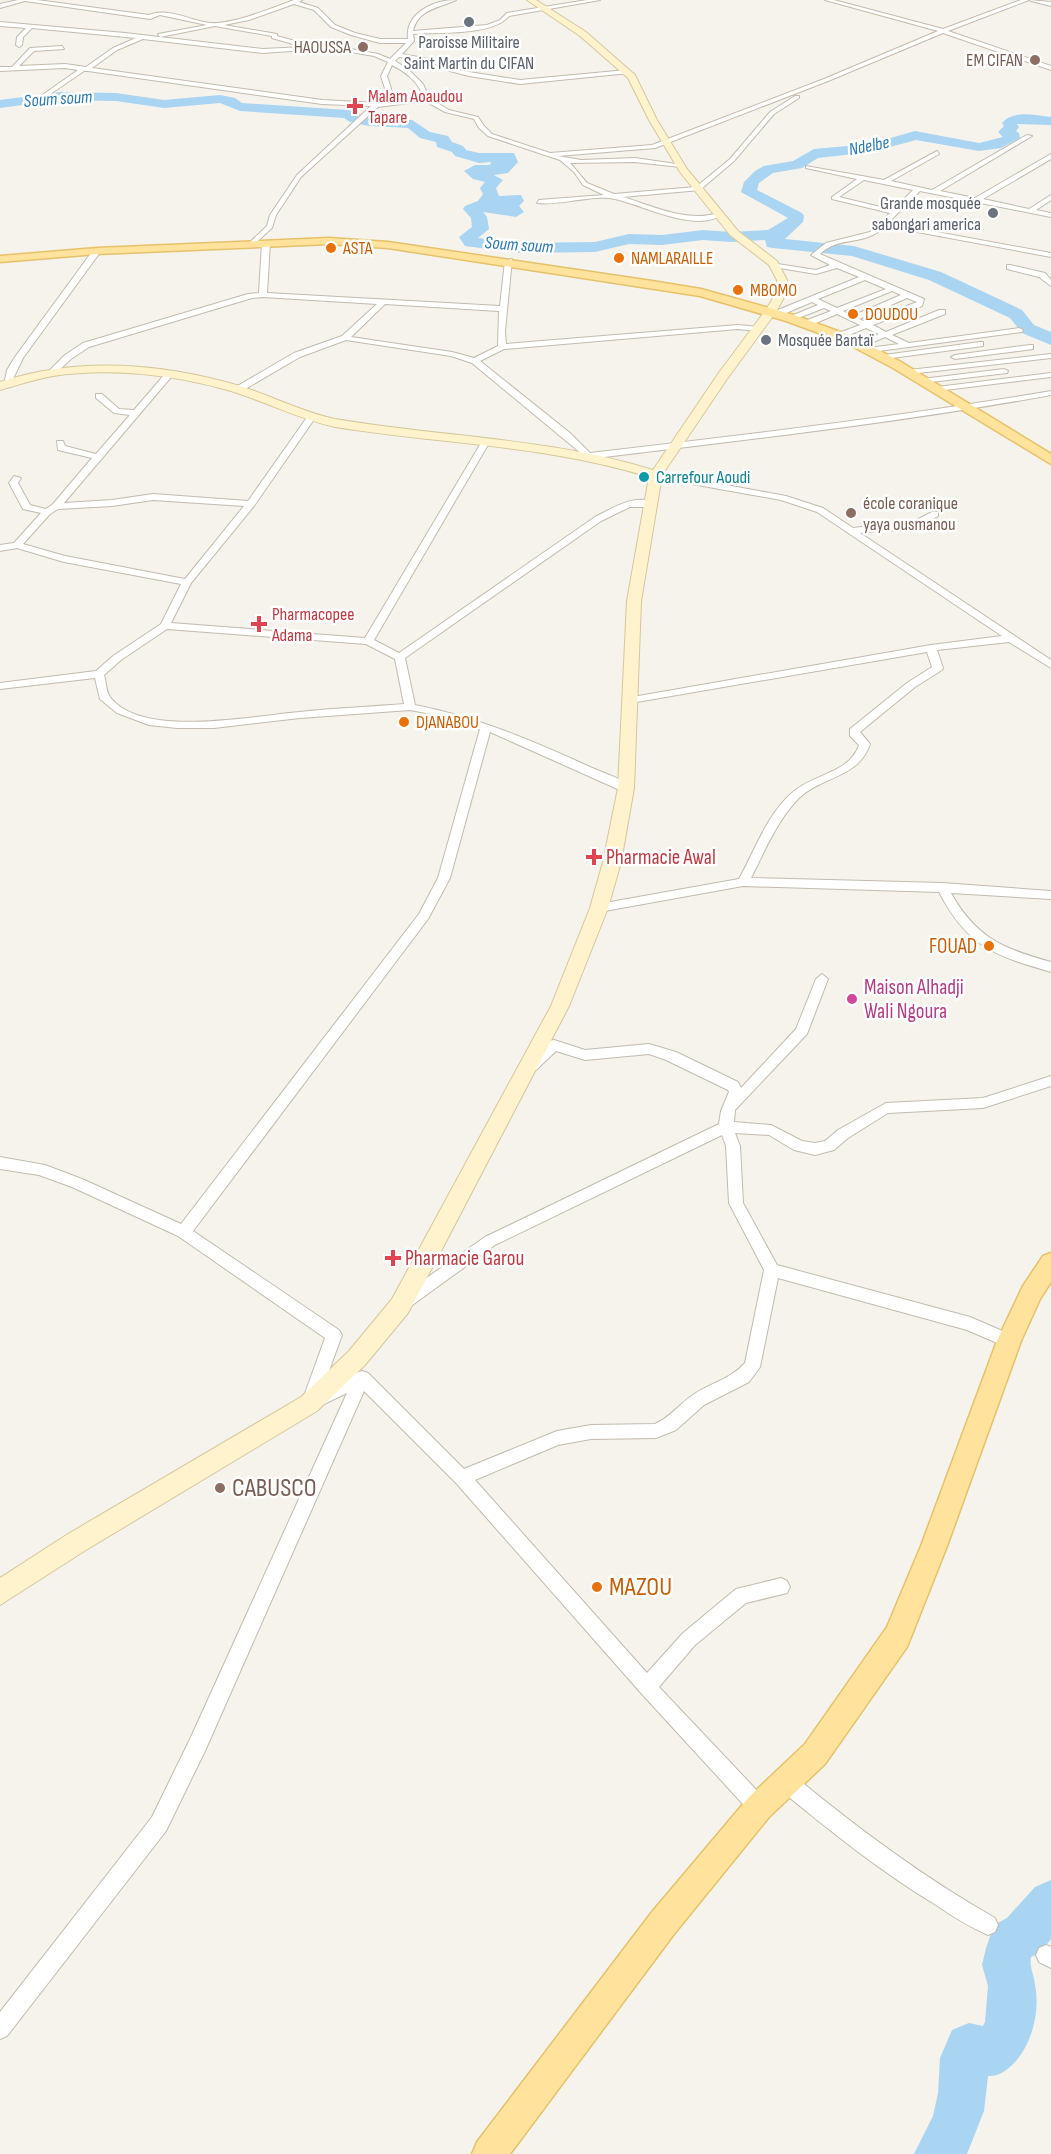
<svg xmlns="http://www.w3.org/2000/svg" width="1051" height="2154" font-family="'Sofia Sans Condensed',sans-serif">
  <rect width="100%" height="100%" fill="#f6f3ec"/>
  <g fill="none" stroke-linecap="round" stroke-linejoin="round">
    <path fill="#a9d4f2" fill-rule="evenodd" d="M60 92 116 93 164 100 220 95 235 98 242 103 348 110 369 118 412 120 430 132 448 136 452 142 463 146 466 150 479 153H514L518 162 508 173 494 175 503 180 496 188 499 196 521 195 524 201 519 206 524 212 516 217 483 212 487 217 489 229 478 238 520 243 595 242 629 234 662 235 703 230 731 232 768 230 788 218 741 192 744 182 755 171 764 166 793 161 814 149 870 144 915 131 979 143 1003 137 998 132 1004 126 1002 123C1014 109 1035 116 1051 117V125L1017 124 1019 127 1016 131 1019 133 1020 138 1001 148 979 151 916 140 871 152 818 158 802 168 773 173 759 183 757 190 802 213 804 216 803 222 785 239 854 246 941 272 1022 310 1034 325 1051 332V345L1022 333 1010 318 929 280 852 256 773 248 767 247 765 240 731 242 703 240 662 245 629 244 595 252 520 253 465 246 459 237 472 227 471 218 463 209 465 206 478 201 483 194 480 188 485 182 473 179 464 171 475 165H490L491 162 479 163 455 156 452 152 437 147 436 142 420 138 408 128 369 126 350 122 344 118 240 111 220 103 164 108 116 101 60 100 0 108V100Z
      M1051 1880V1939L1041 1952 1031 1957C1029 1967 1034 1974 1035 1985 1040 2010 1033 2041 1016 2061 1009 2069 999 2077 988 2076L984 2111 967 2154H914L933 2116 938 2093 940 2058 952 2030 969 2023 983 2026 985 2022 988 1986 982 1965 986 1948 992 1931 996 1924 1007 1918 1035 1887Z"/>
    <g stroke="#c2bbae" stroke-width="2">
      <path id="street" d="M18 0H37L149 15C172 6 195 25 218 23 244 20 269 9 294 0H302L299 2 318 8 335 25 355 33 380 39H408C405 14 432 0 456 0 439 8 418 9 413 31L487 25 500 20 507 13 587 0H600L509 16C493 36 438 32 413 34L414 41 402 54 435 60 454 69 469 72 520 80 627 70 629 73 520 84 469 76 450 71 431 62 399 57 395 61 408 69 423 84 429 98 449 110 478 117 484 126 492 134 550 153 652 145 824 79 938 31 825 0H834L943 29 1021 0H1029L948 31 1051 66V70L943 33 828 81 655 148 558 156 581 160 635 158 683 165 680 167 635 162 570 163 587 183 614 194 696 187 730 159 770 112 795 96H799V98L774 114 734 161 700 190 623 197C653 206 687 223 718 213L721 215C696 233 642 205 615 199 594 194 560 206 537 203L539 200 604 195 583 185 574 172 560 160 488 136 479 128 474 119 445 112 425 101 378 107 301 177 276 215 272 228 252 246 248 244 267 226 270 215 297 175 371 106 322 104 88 71H84L43 99 41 96 78 70 65 68 0 71V67H12L30 48 62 46 64 49 34 51 19 66 65 64 86 67 113 48 136 38 32 28 23 37 22 45 19 47 16 45 17 37 26 28 0 26V22L125 33 263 49 304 47 351 49 378 54 390 59 406 43H380L351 35 331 27 314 10 294 4 249 20 224 25 277 34V36L295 41 293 44 272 38V36L215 26 160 37 158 34 207 25 160 15 150 19 25 1 0 8V4ZM143 39 263 53 304 50 351 52 374 56 388 62 381 76 387 95 376 103 322 100 92 68 117 50ZM392 65C404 71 421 83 423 98L384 102 393 95 387 76Z
        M1030 0 1051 2V6L1031 1Z
        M1027 135 1032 136 940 191 975 198 1051 154V159L983 199 1029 209 1051 195V200L1036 210 1051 213V217L920 191 888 223 1051 253V257L885 226C865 247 839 235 820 254L924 299 922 306 873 325 886 332 939 310H945V314L892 335 909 343 1019 328 1023 330 1022 332 871 352H868V348L899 344 885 337 862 347H856V343L879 334 866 328 842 338H836V334L860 325 837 314 811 325H805V321L831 311 824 308 793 320 786 318 818 305 812 302 779 316H773V312L859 277 837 268 816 274 774 267H771V263L816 270 830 265 811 255 826 243 870 232 890 213 832 199V197L857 179 806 168V166L884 180 937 151 939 154 891 181 932 190ZM864 180 913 190 893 210 839 197ZM865 280 886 289 837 308 818 299ZM892 291 901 295 852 316 843 311ZM907 298 917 302 866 322 859 319Z
        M266 241 270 243 267 293 500 306 505 261 512 259 505 331 506 344 738 325 760 327 761 329 757 331 738 329 504 349 480 361 570 433 590 453C744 435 898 417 1051 391V395C898 423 743 440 588 459L472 363 451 356 346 340 300 357 240 392H234V388L294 353 342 336 377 304 263 297 252 298 89 347 71 359 55 374 48 372 65 355 83 343 248 294 259 293 262 243ZM385 304 499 311 498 346 474 358 452 352 351 337Z
        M94 249 101 251 23 358 10 385H4L7 370 15 357Z
        M1010 265 1045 273 1051 280V286L1039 277 1007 269V265Z
        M980 342H983V346L884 359 880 357 884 355Z
        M1030 345H1033V349L955 359 951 357 955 355Z
        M1051 354V358L909 374 905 372 909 370Z
        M1004 369 1008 371 1007 373 922 383 918 381 922 379Z
        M1051 373V377L937 391 933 389 937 387Z
        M165 374 172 376 64 503 112 500 153 494 248 501 308 416 315 418 254 506 191 583 171 623 365 638 481 443 485 440 489 443 374 640 399 653 595 517C611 509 637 492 655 504L650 507H630L601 521 405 658 415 705C477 717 533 741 590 767 603 773 622 778 632 788L630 791H622L490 732 450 878 428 919 193 1231 339 1330 342 1335 322 1390 356 1373 362 1371 368 1373 464 1469 557 1431 591 1425 655 1424C671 1417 679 1404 693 1395 710 1383 731 1379 745 1363L764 1270 729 1203 726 1146 722 1135 495 1245 411 1306 406 1308 401 1306 398 1301 401 1296 485 1237 719 1124 721 1111 729 1092 728 1090 666 1060 649 1054 585 1060 556 1051 536 1070H526L524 1066 526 1062 549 1041 554 1040 585 1050 649 1044 676 1052 738 1082 741 1088 796 1029 816 979 822 974 828 979 807 1034 735 1110 734 1122 771 1125 802 1141 815 1143 825 1141 838 1130 886 1103 983 1098 1051 1076V1086L983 1108 888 1113 848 1138 834 1150 815 1155 794 1150 769 1135 735 1133 740 1146 743 1203 777 1265 970 1317 1014 1336 1017 1341 1014 1346 1009 1348 967 1330 778 1278 760 1367 749 1382 704 1405 676 1430 656 1438 591 1439 558 1445 475 1480 647 1673 683 1633 736 1589 781 1578 787 1581 790 1587 787 1593 746 1603 695 1645 659 1687 766 1800 769 1807 766 1814 759 1817 752 1814 641 1693 456 1483 364 1391 205 1751 166 1831 7 2036 0 2039V2012L152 1817 191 1737 347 1393 324 1404 318 1401 312 1403 306 1401 304 1396 325 1338 178 1236 72 1187 39 1175 0 1169V1157L45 1165 82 1179 181 1224 419 914 438 878 480 729 437 715 410 710 300 718 214 728H177L149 725 117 713 100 699 95 678 0 689V683L96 671 113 656 161 624 181 584 64 562 17 548 0 551V545L14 543 41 513 23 509 9 483 14 476 21 478 18 483 30 505 46 509 53 504 92 458 58 450 57 441H63L65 446 96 454 130 415 114 413 96 398V394H102L119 409 134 410ZM153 500 244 506 185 579 65 556 23 544 50 514 58 509 112 506ZM167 629 366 644 395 659 404 704C369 707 334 708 299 712 253 716 142 739 110 697 106 692 106 681 104 675L121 660Z
        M656 472 786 496 823 508 853 528 886 524 907 525 932 512H938V516L909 531 886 530 860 533 1051 660V668L1009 642 937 650 943 668 942 670 915 687 860 732 870 744C859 778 822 776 799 798 777 820 765 851 751 878L942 883 1051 891V899L951 893C976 938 1004 949 1051 962V972C993 955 968 947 939 892L743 886 599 912 595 911 593 908 595 905 599 904 739 879C755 850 767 814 793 792 813 774 850 773 859 745L850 736V729L907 683 932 667 927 652 631 703 626 700 627 698 931 645 1002 636 817 512 781 500 653 477 652 475Z
        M786 1773 793 1775C857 1828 923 1877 995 1918L998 1925 995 1932 988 1935C970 1927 952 1916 936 1905 880 1871 829 1830 779 1789L777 1782 779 1775Z
        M1046 1945 1051 1947V1968L1039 1962 1036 1955 1039 1948Z"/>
    </g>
    <g stroke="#d6c79b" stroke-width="2">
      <path id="secondary" d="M527 0H536L586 32 635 75 657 120 687 169 738 231 777 261 787 280V292L776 312 727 379 662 475 641 601 634 788 621 862 608 908 569 1006 440 1253 408 1313 365 1365 317 1411 86 1550 0 1605V1578L68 1534 301 1397 349 1351 392 1299 551 1006 590 908 603 862 618 788 627 601 649 477C547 445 440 444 335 427 299 419 266 402 231 391 175 375 111 367 53 376 35 379 18 385 0 390V382C77 356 163 363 240 386 272 396 302 412 335 419 441 437 550 438 653 470L718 374 765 311 777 292V280L769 265 730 235 680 172 649 120 628 78 580 36Z"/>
    </g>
    <g stroke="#e6c16a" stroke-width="3">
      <path id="primary" d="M329 238 388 242 652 281 701 289 794 315 854 337 901 362 1051 454V464L893 368 846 343 786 321 700 296 388 248 329 244 97 254 0 262V256L97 248Z
        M1051 1253V1282L1040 1299 1021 1341 947 1546 907 1647 825 1764 769 1817 674 1934 510 2154H472L477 2142 652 1912 749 1797 805 1744 887 1627 921 1546 997 1341 1023 1286 1043 1256Z"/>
    </g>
    <use href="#street" fill="#fff" fill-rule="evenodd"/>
    <use href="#secondary" fill="#fff3cd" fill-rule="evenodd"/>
    <use href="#primary" fill="#ffe39c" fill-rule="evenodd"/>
  </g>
  <g fill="#6b7280" stroke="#fff" stroke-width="2">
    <circle cx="469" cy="22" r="6"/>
    <circle cx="993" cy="213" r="6"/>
    <circle cx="766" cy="340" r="6"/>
  </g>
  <g fill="#8d6e63" stroke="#fff" stroke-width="2">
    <circle cx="363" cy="47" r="6"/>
    <circle cx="1035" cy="60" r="6"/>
    <circle cx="851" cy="513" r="6"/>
    <circle cx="220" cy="1488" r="6"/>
  </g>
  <g fill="#e0444e" stroke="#fff" stroke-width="2">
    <path d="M352 97h6v6h6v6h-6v6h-6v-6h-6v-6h6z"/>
    <path d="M256 615h6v6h6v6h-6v6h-6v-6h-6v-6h6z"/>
    <path d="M591 848h6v6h6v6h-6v6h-6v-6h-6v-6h6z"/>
    <path d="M390 1249h6v6h6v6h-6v6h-6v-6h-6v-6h6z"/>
  </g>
  <g fill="#e8710a" stroke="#fff" stroke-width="2">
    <circle cx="331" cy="248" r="6"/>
    <circle cx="619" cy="258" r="6"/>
    <circle cx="738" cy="290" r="6"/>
    <circle cx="853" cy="314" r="6"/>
    <circle cx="404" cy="722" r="6"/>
    <circle cx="989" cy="946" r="6"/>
    <circle cx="597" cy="1587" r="6"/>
  </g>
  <circle fill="#0f9aa8" stroke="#fff" stroke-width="2" cx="644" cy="477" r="6"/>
  <circle fill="#d1479c" stroke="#fff" stroke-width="2" cx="852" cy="999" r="6"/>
  <g text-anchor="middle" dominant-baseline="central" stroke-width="5" stroke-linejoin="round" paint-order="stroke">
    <g font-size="18" fill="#5b616d" stroke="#fff">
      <text x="469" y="42">Paroisse Militaire<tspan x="469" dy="21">Saint Martin du CIFAN</tspan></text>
      <text x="981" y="203" text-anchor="end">Grande mosquée<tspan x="981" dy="21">sabongari america</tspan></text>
      <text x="778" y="340" text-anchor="start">Mosquée Bantaï</text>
    </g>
    <g font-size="18" fill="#785e54" stroke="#fff" text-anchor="end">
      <text x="351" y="47">HAOUSSA</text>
      <text x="1023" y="60">EM CIFAN</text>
      <text x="863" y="503" text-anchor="start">école coranique<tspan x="863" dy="21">yaya ousmanou</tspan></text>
    </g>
    <g font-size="18" fill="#be3a42" stroke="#fff" text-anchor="start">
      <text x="368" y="96">Malam Aoaudou<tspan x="368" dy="21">Tapare</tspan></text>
      <text x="272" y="614">Pharmacopee<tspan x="272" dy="21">Adama</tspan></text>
    </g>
    <g font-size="18" font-style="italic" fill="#2e7ab2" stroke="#fff">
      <text transform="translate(58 99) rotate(-4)">Soum soum</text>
      <text transform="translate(869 146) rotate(-11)">Ndelbe</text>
      <text transform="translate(519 245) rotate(4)">Soum soum</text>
    </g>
    <g font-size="18" fill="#c56008" stroke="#fff" text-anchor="start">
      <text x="343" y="248">ASTA</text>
      <text x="631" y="258">NAMLARAILLE</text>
      <text x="750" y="290">MBOMO</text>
      <text x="865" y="314">DOUDOU</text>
      <text x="416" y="722">DJANABOU</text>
    </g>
    <g font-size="18" fill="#0d838f" stroke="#fff" text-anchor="start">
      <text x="656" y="477">Carrefour Aoudi</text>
    </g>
    <g font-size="21" fill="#be3a42" stroke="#fff" text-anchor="start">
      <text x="606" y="857">Pharmacie Awal</text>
      <text x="405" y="1258">Pharmacie Garou</text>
    </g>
    <g font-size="21" fill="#c56008" stroke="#fff" text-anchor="end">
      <text x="977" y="946">FOUAD</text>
    </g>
    <g font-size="21" fill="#b23c85" stroke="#fff" text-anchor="start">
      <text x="864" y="987">Maison Alhadji<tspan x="864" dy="24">Wali Ngoura</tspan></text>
    </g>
    <g font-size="26" fill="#785e54" stroke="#fff" text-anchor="start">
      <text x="232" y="1488">CABUSCO</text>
    </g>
    <g font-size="26" fill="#c56008" stroke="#fff" text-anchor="start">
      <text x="609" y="1587">MAZOU</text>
    </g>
  </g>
</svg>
